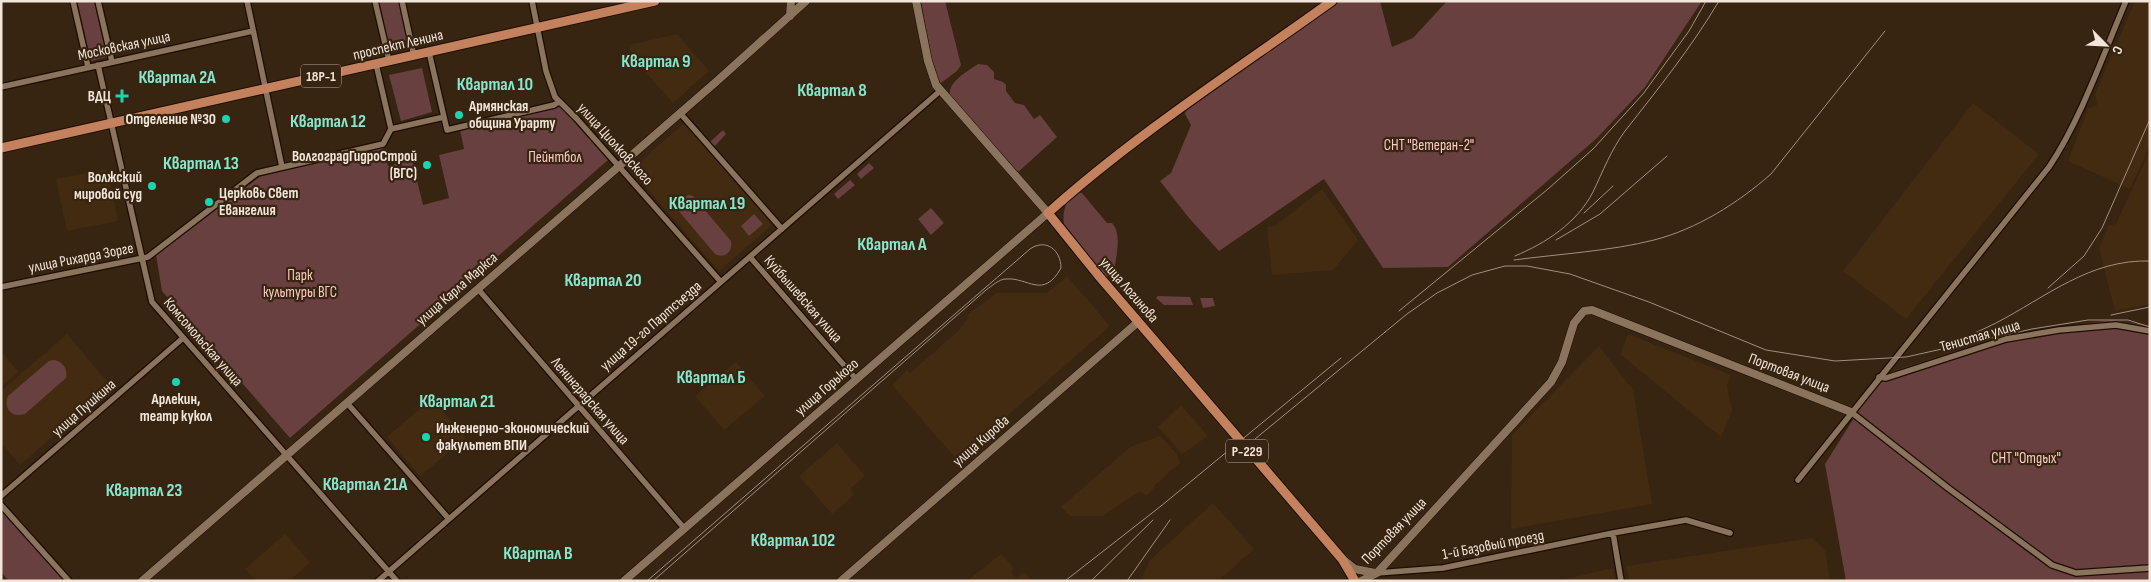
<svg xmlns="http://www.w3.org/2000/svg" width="2151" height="582" font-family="'Sofia Sans Condensed',sans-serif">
  <rect width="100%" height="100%" fill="#372411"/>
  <path fill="#432b12" d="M2135 1H2150V146L2130 189 2068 161 2088 109 2097 105 2095 94Z
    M677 34 709 71 673 103 632 57 629 45Z
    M1973 103 2039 154 1906 319 1843 271Z
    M684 123 772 225 719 271 631 170Z
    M2150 150V304L2115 311 2099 248 2109 225 2116 224Z
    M107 169 118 221 67 231 56 179Z
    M1322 189 1358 240 1333 270 1272 275 1267 227 1275 226Z
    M1067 276 1110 326 957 460 892 385 907 370 910 373 957 332 969 317 967 315 997 293H1047Z
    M67 334 111 386 20 465 1 443V391Z
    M1628 334 1731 375 1727 386 1732 411 1721 437 1620 354Z
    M1599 346 1633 390 1652 504 1511 529 1512 435Z
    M1 352 19 372 1 387Z
    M736 362 765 396 724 430 695 396Z
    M432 398 466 438 420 476 387 437Z
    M1181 405 1208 436 1182 454 1158 427Z
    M1160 436 1177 454 1180 463 1155 485 1153 489 1146 496 1140 491 1103 516H1070L1061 507 1130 447Z
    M837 443 865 476 850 489 854 495 832 514 799 476Z
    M1213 503 1254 549 1218 581H1140L1150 560Z
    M285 534 310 562 290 581H256L245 569Z
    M1812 538 1825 550 1830 581H1629L1626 566Z
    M1001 554 1013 567 1012 573 1016 578 1024 572 1031 580 967 581Z
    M1613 568 1615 581H1557Z"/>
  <path fill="#67403f" d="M77 1H94L107 57 91 61Z
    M379 1H399L408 40 389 45Z
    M921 1H945L961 65 957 71 941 83 939 81 932 60Z
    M1340 1H1380L1392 47 1413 38 1447 1H1702L1645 87 1597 138 1448 267 1383 268 1324 179 1219 251 1189 218 1160 181 1171 173 1191 125 1185 114 1186 109Z
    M978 64 987 65 994 72V79L1003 82 1006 85V91L1015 103 1024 105 1034 119 1040 115 1057 137 1018 172 950 96C947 82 968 71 978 64Z
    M422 68 432 112 401 121 389 75Z
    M563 106 608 160 290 438 162 291 156 255 261 176 383 147 388 166 412 160 423 205 449 198 439 155 464 149 460 130Z
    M723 130 726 134 714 147 710 142Z
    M869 163 874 168 861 179 857 174Z
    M850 180 855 185 838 199 834 194Z
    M1077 193H1082L1107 223H1112C1123 235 1115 259 1114 274L1106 277 1064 224C1062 211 1066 200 1077 193Z
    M689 195 693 196 731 241C733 252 725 259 715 254L677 209 679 199Z
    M931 208 944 223 931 235 918 219Z
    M754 214 763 224 749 236 741 226Z
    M1158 296 1190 297 1193 305H1164L1156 298Z
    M1200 298H1213L1215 306 1203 308Z
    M2112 320 2150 326V581H1846L1825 464 1881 375 2009 334Z
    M53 360C63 361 68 369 66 378L25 414C12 418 3 409 8 396L49 361Z
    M1 509 64 581H9L1 572Z"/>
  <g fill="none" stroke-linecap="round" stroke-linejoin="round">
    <g stroke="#1e0d00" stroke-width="8">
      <path id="minor" d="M73 1 88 67
        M98 1 112 62
        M247 1 282 167
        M375 1 389 61
        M402 1 414 56
        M532 1 546 71 555 97 577 119 721 282
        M429 52 447 130 554 105 559 102
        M376 64 391 129
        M98 65 152 302 397 581
        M1 87 253 31
        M680 113 782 229
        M391 129 444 117
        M750 257 856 379
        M1 287 148 257 257 173 383 144 391 129
        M478 289 684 528
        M1879 377 1886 378 2006 339 2059 330 2116 325 2150 331
        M347 403 449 519
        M1851 412 1948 488 2052 565 2076 573 2150 568
        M1798 480 2049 167C2081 119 2103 55 2126 1
        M1 496 183 338
        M1 505 69 581
        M1613 533 1621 581
        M1377 573 1443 568 1613 533 1686 520 1730 533
        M378 581 940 91"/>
    </g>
    <g stroke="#1e0d00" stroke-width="9">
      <path id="tertiary" d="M790 16 791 1
        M1345 561 1355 569 1375 573
        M142 581 717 81 806 1
        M624 581 1048 213 936 85 928 61 916 1
        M841 581 1138 322
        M1361 581 1377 573 1551 382 1562 362 1574 323 1584 311 1592 310 1851 412"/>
    </g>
    <g stroke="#1e0d00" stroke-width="11">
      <path id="primary" d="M1332 1C1236 70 1136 134 1048 213L1098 275 1342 559 1355 581
        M1 148 655 1"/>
    </g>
    <use href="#minor" stroke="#8a745e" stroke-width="5.5"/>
    <use href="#tertiary" stroke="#8a745e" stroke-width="8"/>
    <use href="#primary" stroke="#c4815e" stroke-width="9"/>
    <path stroke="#a09081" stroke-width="1" d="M647 581 1030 249C1046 238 1061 250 1061 268 1043 300 1028 277 1006 279 999 279 992 286 986 290L653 581"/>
    <path stroke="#a09081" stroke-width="1" d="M1584 213 1613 186
      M1556 240 1600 214 1667 156
      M1515 256C1546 243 1577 223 1593 192 1603 171 1611 150 1625 131 1658 89 1691 48 1719 1
      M1514 260C1559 254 1611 251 1654 240 1697 229 1738 203 1771 174L1885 31
      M2048 288 2084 256 2102 228 2150 119
      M1399 311 1548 189 1593 149 1643 94 1689 31 1706 1
      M2111 315 2150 307
      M1954 342C1968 336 1982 330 1996 323 2046 297 2090 259 2150 261
      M1255 439 1407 314 1437 293 1472 275 1505 266H1527L1570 274 1649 302 1766 350 1835 361 1906 357 2032 329 2088 320H2128L2150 327
      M1065 581 1161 506 1341 358
      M1091 581 1153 520
      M1127 581 1170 520"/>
  </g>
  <g fill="#19d5b2" stroke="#372411" stroke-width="2">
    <path d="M119.5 88.5h5v5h5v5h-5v5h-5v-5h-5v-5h5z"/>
    <circle cx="459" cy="115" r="5"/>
    <circle cx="226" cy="119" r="5"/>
    <circle cx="427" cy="165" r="5"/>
    <circle cx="152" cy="186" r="5"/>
    <circle cx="209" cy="202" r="5"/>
    <circle cx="176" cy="382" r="5"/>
    <circle cx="426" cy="437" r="5"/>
  </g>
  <g text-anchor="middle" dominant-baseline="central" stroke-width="4.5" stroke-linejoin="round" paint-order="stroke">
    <g fill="#372411" stroke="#baab9d" stroke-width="1">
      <rect x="301" y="64.5" width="40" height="23" rx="4"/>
      <rect x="1226" y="439.5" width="42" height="23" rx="4"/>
    </g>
    <g font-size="14" font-weight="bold" fill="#f2e5d9">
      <text x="321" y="76">18Р-1</text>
      <text x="1247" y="451">Р-229</text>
    </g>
    <g font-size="15" fill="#f2e5d9" stroke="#372411">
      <text transform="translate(398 45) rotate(-13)">проспект Ленина</text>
      <text transform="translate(124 46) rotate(-12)">Московская улица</text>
      <text transform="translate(615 144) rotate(48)">улица Циолковского</text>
      <text transform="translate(81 258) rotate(-11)">улица Рихарда Зорге</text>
      <text transform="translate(457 289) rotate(-41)">улица Карла Маркса</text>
      <text transform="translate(1129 290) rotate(49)">улица Логинова</text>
      <text transform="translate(803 299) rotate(49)">Куйбышевская улица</text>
      <text transform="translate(651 326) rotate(-41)">улица 19-го Партсъезда</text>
      <text transform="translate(1980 336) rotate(-16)">Тенистая улица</text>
      <text transform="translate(203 342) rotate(49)">Комсомольская улица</text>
      <text transform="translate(1789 373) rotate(21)">Портовая улица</text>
      <text transform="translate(827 387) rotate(-41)">улица Горького</text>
      <text transform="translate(590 401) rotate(49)">Ленинградская улица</text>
      <text transform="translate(84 408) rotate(-41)">улица Пушкина</text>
      <text transform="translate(981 441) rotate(-41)">улица Кирова</text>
      <text transform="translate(1394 531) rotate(-46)">Портовая улица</text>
      <text transform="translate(1493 545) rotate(-11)">1-й Базовый проезд</text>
    </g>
    <g font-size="15" font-weight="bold" fill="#f2e5d9" stroke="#372411" text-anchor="end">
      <text x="111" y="96">ВДЦ</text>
      <text x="469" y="106" text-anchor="start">Армянская<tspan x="469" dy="17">община Урарту</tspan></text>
      <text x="216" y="119">Отделение №30</text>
      <text x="417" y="156">ВолгоградГидроСтрой<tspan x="417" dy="17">(ВГС)</tspan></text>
      <text x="142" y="177">Волжский<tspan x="142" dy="17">мировой суд</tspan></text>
      <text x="219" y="193" text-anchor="start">Церковь Свет<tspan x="219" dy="17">Евангелия</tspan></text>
      <text x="176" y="399" text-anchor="middle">Арлекин,<tspan x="176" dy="17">театр кукол</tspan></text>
      <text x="436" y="428" text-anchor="start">Инженерно-экономический<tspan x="436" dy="17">факультет ВПИ</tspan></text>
    </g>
    <g font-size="15" fill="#fbc9c6" stroke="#372411">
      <text x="1429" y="145">СНТ "Ветеран-2"</text>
      <text x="555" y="157">Пейнтбол</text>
      <text x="300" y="275">Парк<tspan x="300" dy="17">культуры ВГС</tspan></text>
      <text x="2026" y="458">СНТ "Отдых"</text>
    </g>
    <g font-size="18" font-weight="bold" fill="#85e7cd" stroke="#372411">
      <text x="656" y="61">Квартал 9</text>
      <text x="177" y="77">Квартал 2А</text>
      <text x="495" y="84">Квартал 10</text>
      <text x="832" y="90">Квартал 8</text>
      <text x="328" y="121">Квартал 12</text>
      <text x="201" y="163">Квартал 13</text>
      <text x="707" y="203">Квартал 19</text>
      <text x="892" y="244">Квартал А</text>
      <text x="603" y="280">Квартал 20</text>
      <text x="711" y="377">Квартал Б</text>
      <text x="457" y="401">Квартал 21</text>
      <text x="365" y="484">Квартал 21А</text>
      <text x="144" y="490">Квартал 23</text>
      <text x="793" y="540">Квартал 102</text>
      <text x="538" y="553">Квартал В</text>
    </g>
  </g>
  <rect width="2151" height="582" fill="none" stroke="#f2e5d9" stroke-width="5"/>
  <g transform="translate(2106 45) rotate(114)" stroke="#372411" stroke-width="4" paint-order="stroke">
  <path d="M0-4L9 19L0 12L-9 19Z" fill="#f2e5d9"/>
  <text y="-8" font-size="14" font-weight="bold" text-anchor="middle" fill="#f2e5d9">С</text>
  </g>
</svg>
